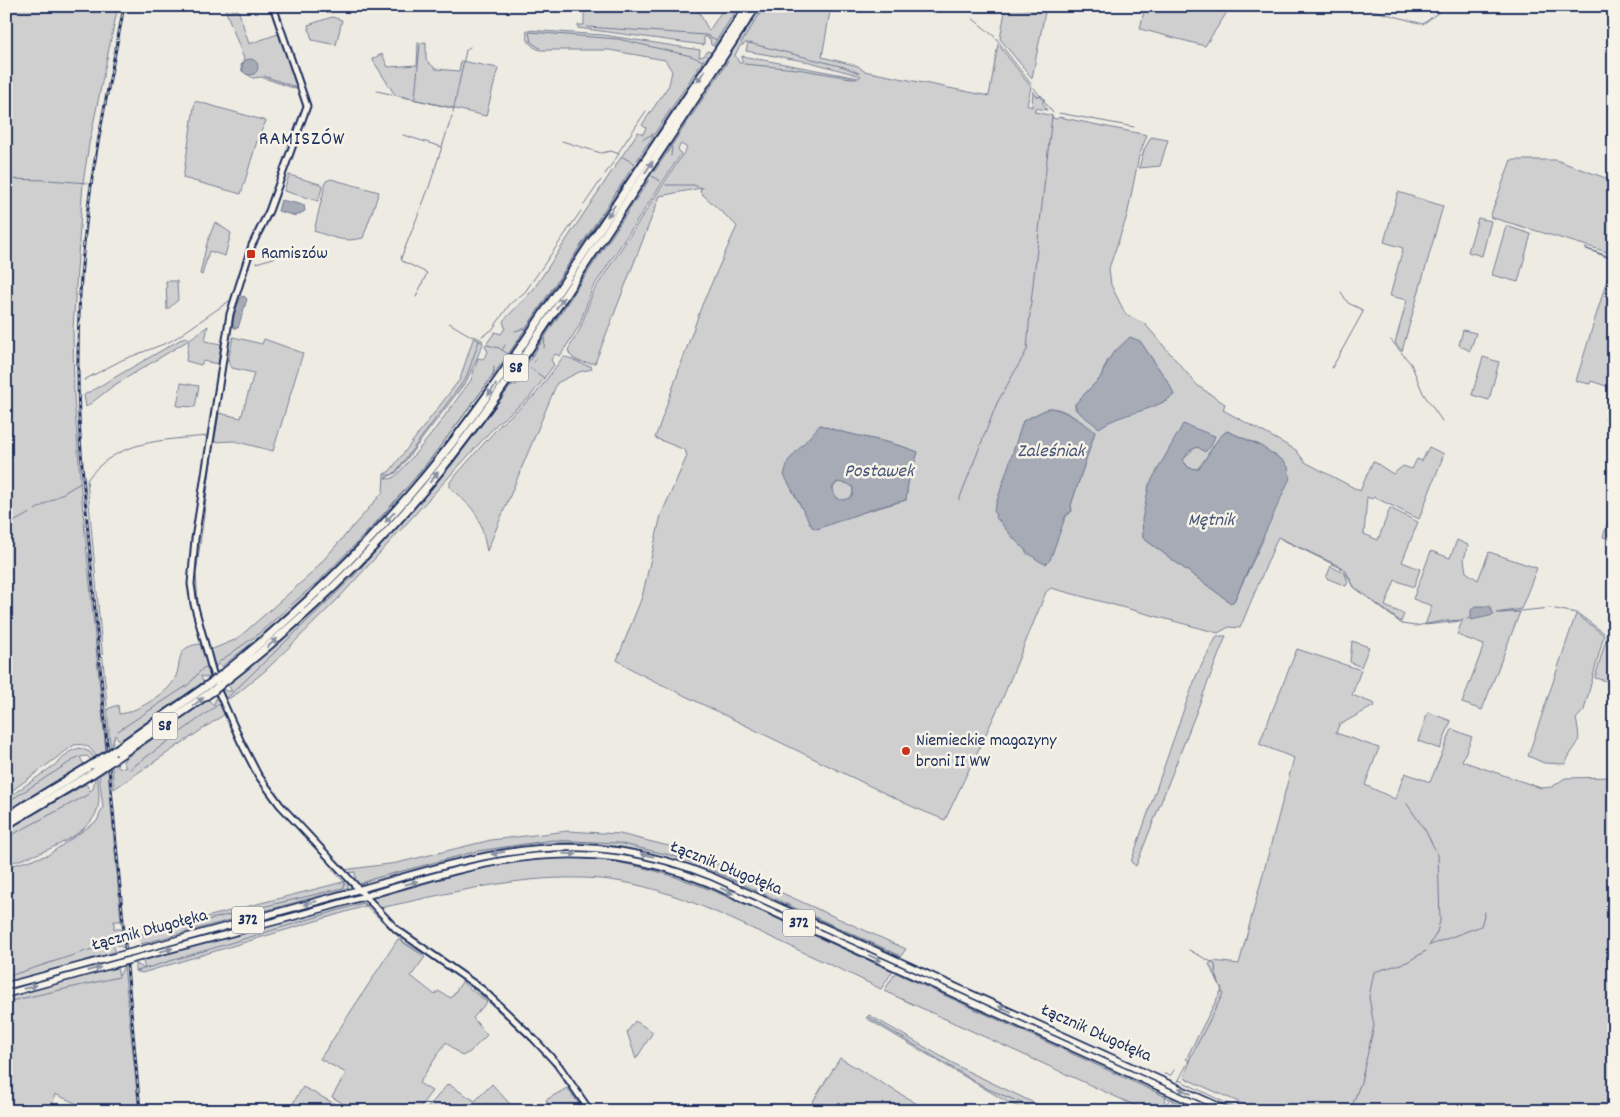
<svg xmlns="http://www.w3.org/2000/svg" width="1620" height="1117" font-family="Dekko,sans-serif">
  <rect width="100%" height="100%" fill="#eeebe2"/>
  <filter id="ink" filterUnits="userSpaceOnUse"><feTurbulence type="fractalNoise" baseFrequency=".02" numOctaves="2"/><feDisplacementMap in="SourceGraphic" scale="10" xChannelSelector="R" yChannelSelector="G"/><feConvolveMatrix kernelMatrix="1 2 1 2 8 2 1 2 1" color-interpolation-filters="sRGB"/></filter>
  <g filter="url(#ink)">
    <path fill="#cfcfcf" stroke="#757f96" fill-rule="evenodd" d="M6 6H118L89 144 83 183 73 329 74 396 81 491 106 752 96 758C92 747 85 743 74 745L6 795Z
      M224 6H232L233 11 238 9 249 44 278 34 299 90 261 77 253 78 242 71 241 65 244 59Z
      M584 6H696L709 31 725 6H742L715 46 711 45 710 39 704 36V45L578 28V25H584Z
      M761 6H831L822 57 858 66 864 71 989 96 998 44 1031 87 1027 105 1032 107 1033 91 1038 97 1041 95 1045 100 1042 102 1047 110 1035 108V112L1053 116 1052 118 1057 119 1059 117 1147 135 1139 156 1127 216 1109 268 1111 285 1126 315 1145 324 1198 386 1225 404 1223 410 1296 450 1305 462 1360 491 1373 461 1393 474 1403 466 1412 469 1417 459 1422 461 1429 447 1444 454 1419 519 1374 497 1372 499 1367 497 1364 534 1378 540 1390 508 1418 522 1402 562 1420 569 1414 587 1395 580 1385 606 1404 614 1401 622 1354 587 1346 571 1341 567 1278 537 1240 628 1229 627 1218 633 1051 588 1046 592 1001 702 945 820 913 807 638 673 617 660 642 597 661 515 687 456 685 450 655 438 702 305 737 226 700 192 701 188 660 196 595 363C584 364 571 361 568 350L580 329 593 292 687 148 681 144 678 149 681 154 592 289 579 326 560 356 555 354 551 360 554 365 530 397 498 423 337 600 266 670 238 693 228 699H223L208 651 237 639 312 573 383 492 384 474 390 471 460 379 474 336 482 340 483 344 467 380 396 473 385 478 391 479 397 475 430 436 471 380 478 358 483 359 488 352 485 346 495 332 501 334 505 328 503 321 533 290 638 132 643 134 646 128 642 125 669 85 672 71 665 60 609 50H540C531 47 525 40 527 30L604 35 700 50 699 57 704 56 707 51 711 52C665 121 619 191 572 260 472 411 368 557 221 667L219 664 217 665 215 670 225 691H232L228 685 295 629 365 561 455 459 535 347ZM746 43H748L746 51 810 62 861 76 859 78 742 56V63H739L735 55 740 46ZM1140 341 1170 385 1167 401C1150 407 1112 416 1100 427L1075 409V404L1100 378 1108 359ZM1049 408C1066 407 1082 424 1095 432L1071 505 1072 511 1028 555 1020 542 995 517 1023 421ZM820 425C852 437 886 439 918 452L908 483 906 500 812 527ZM1227 431 1262 446 1263 540 1234 601 1231 603 1143 538 1149 485 1165 458 1215 436 1203 451 1200 448 1195 447 1183 460 1189 468 1197 469C1209 457 1214 440 1227 431Z
      M1006 6 1045 12 1032 78 1000 39Z
      M1145 6H1231L1205 46 1140 29Z
      M332 17 342 20 336 45 312 40 308 25Z
      M426 42V60L436 69 459 71 461 61 498 68 486 116 395 95 372 59 382 54 388 67 417 65 418 43Z
      M195 101 266 121 257 141 241 194 183 178Z
      M1151 137 1168 140 1160 166 1139 168 1144 150Z
      M1511 160H1556L1614 181V254L1490 217Z
      M289 175 323 185 318 201 284 191Z
      M331 179 379 192 363 238C343 243 333 237 314 231L326 181Z
      M1398 192 1443 206 1402 351 1395 343 1407 300 1390 296 1403 248 1384 242Z
      M1478 218 1491 221 1482 256 1468 252Z
      M215 222 231 233 225 256 209 251 202 275 200 274 207 243Z
      M1506 226 1531 234 1518 282 1492 275Z
      M1585 248 1614 258V376L1609 387 1591 381 1590 384 1576 381 1613 260Z
      M166 281H177L178 300 167 310Z
      M208 326 205 341 221 344 218 364 203 361 201 365 186 361 189 340 113 386 86 407 84 395 185 337 190 339Z
      M1463 330 1476 333 1470 351 1459 345Z
      M233 337 262 344 264 339 303 353 273 451 234 441 214 442 219 413 241 418 254 373 232 368 228 362Z
      M563 357C573 357 580 366 591 366L592 369 579 372 557 383 487 551C479 514 479 513 450 488V482L501 424 535 395Z
      M1483 357 1499 362 1489 400 1472 395Z
      M181 383 199 386 195 407 177 406Z
      M1614 390V423L1605 420Z
      M833 491a10 10 0 1 1 20 0a10 10 0 1 1-20 0Z
      M1614 502V540L1603 537Z
      M1457 540 1468 545 1464 559 1466 572 1478 580 1489 552 1537 568 1521 609 1496 613 1520 612 1482 710 1462 703 1484 645 1457 635 1462 621 1425 625 1432 606 1413 599 1431 551 1450 558Z
      M1331 566 1345 574 1348 582 1346 586 1326 578Z
      M1576 614 1604 635 1584 710 1576 719C1583 748 1575 742 1565 764L1544 763 1528 756Z
      M1217 636H1226L1136 866 1131 862 1184 709 1197 674Z
      M1607 636 1614 642V683L1595 678Z
      M1352 641 1369 647 1361 667 1350 662Z
      M200 644 225 714 114 789 107 709 118 705 119 714C134 713 165 695 173 682 184 665 172 647 200 644ZM201 676 210 678 216 697 214 705 208 700 130 755 123 761 126 768 118 767 112 745 115 735 120 741 203 682Z
      M1297 649 1361 670 1352 695 1375 704 1374 706 1339 725 1336 733 1379 748 1365 785 1395 799 1405 773 1430 782 1452 729 1472 737 1462 761 1541 788 1552 787 1565 778 1614 777V1111H1259L1184 1078 1190 1061 1186 1059 1222 989 1209 964 1213 961 1239 964 1294 758 1259 744Z
      M1428 712 1451 721 1440 749 1418 741Z
      M79 748 90 752 94 758C96 773 101 792 98 807 92 837 32 857 6 864V830L86 784 90 791 93 789 95 779 91 760 87 756 80 757 84 765 6 812V799L59 762 69 752Z
      M108 770 121 921H114V929H121L124 948 113 943 115 951 109 954 6 982V867L48 855 97 821 103 807 99 776Z
      M568 831 620 834 689 851 906 949 900 957C859 938 818 919 776 901 693 863 618 833 524 845 468 852 415 875 359 885L356 884 355 872 346 873 343 870 397 863 491 840Z
      M563 857 628 862 686 878 891 968 892 972 881 989C846 971 810 956 775 939 713 911 652 879 582 878 514 876 446 894 380 908L373 902 372 898 376 896 497 864Z
      M347 881 348 888 345 889 141 944 139 935 144 933Z
      M348 895 140 954V952Z
      M361 900 369 905 142 973 135 971V963L145 969 143 961 149 958Z
      M398 939 425 957 411 976 435 995 438 991 451 998 462 982 487 1002 473 1018 487 1035 470 1052 462 1056 446 1042 419 1083 432 1091 417 1111H355L332 1097 346 1073 320 1059Z
      M118 958V961L6 991V988Z
      M124 966 139 1111H93L55 1094 51 1111H6V997L110 969 117 968 119 976Z
      M899 972 1167 1094 1164 1102 1172 1106V1097L1203 1111H1147L884 991 894 975Z
      M869 1015 963 1069 1051 1111H1029L1009 1103 866 1018Z
      M635 1021 653 1032 636 1059 627 1032Z
      M840 1058 929 1111H807Z
      M448 1084 475 1101 492 1084 516 1111H425Z
      M303 1087 337 1105 334 1111H288Z
      M567 1088 584 1111H552L546 1100Z"/>
    <path fill="#a6abb5" stroke="#6e7992" fill-rule="evenodd" d="M242 67a8 8 0 1 1 16 0a8 8 0 1 1-16 0Z
      M281 200 304 205 305 211 296 216 278 211Z
      M244 296 247 299 238 328H234C231 319 237 306 241 297Z
      M1130 337 1140 341 1170 385 1174 395C1152 413 1121 412 1099 428L1077 411 1075 404 1100 378 1112 354Z
      M1049 408C1061 408 1087 424 1095 432L1071 505 1072 511 1066 515 1050 560 1046 564C1033 562 996 522 994 510L1023 421Z
      M1183 424 1215 436 1211 446 1205 452 1198 447 1189 451 1183 461 1189 468 1198 469C1208 458 1214 439 1227 431L1261 446 1284 461 1288 467 1290 478 1234 601 1231 603 1143 538 1142 520 1149 485Z
      M820 425C852 437 886 439 918 452L908 483 906 500 875 508 817 529 812 527 784 475 788 461ZM837 482 848 484 853 487V495C848 500 842 501 836 498L832 488Z
      M1476 606H1490L1494 615 1471 620V610Z"/>
    <g fill="none" stroke-linecap="round" stroke-linejoin="round">
      <path stroke="#6e7992" stroke-width="1" d="M1357 6 1423 24 1447 6
        M1613 6 1614 7
        M972 18 995 37 1031 84
        M587 27 706 35 717 40
        M741 43 765 6
        M749 43 844 67 859 73
        M714 44 739 6
        M540 48 531 42 529 32 618 39 691 56 703 61
        M744 64 797 69 857 79
        M264 76 295 87
        M1034 88 1053 113
        M377 91 453 108
        M415 98 420 45
        M453 112 466 50 470 47
        M1059 113 1134 127
        M403 135 442 147
        M643 139 653 134
        M562 141 601 153 611 151 619 154
        M618 153 646 111
        M671 156 672 147
        M623 157 635 164
        M637 160 704 59
        M654 172 728 61
        M605 174 619 154
        M652 176 660 181
        M6 179 46 180
        M49 180 87 183
        M666 185H693L703 188
        M584 205 601 180
        M1586 249 1614 259
        M256 263 287 254 306 257
        M416 297 427 273 402 261 401 258 428 190 452 116
        M1030 311 1052 116
        M449 323 481 342
        M515 331 525 328
        M482 336 492 330 510 304 525 292 581 211
        M1391 340 1411 364 1423 393 1442 421
        M487 345 499 348 508 354
        M544 348 545 337
        M503 349 505 345
        M534 362 537 358
        M526 365 544 378
        M1332 368 1363 312 1361 309 1348 303 1341 292
        M493 377 494 367
        M84 380 122 360 169 342 179 336 232 299 238 278
        M217 381 228 313
        M511 387 519 383
        M385 475H392L397 470 466 378 479 341
        M200 492 216 389
        M959 500 997 403 1027 350 1030 313
        M35 510 82 482
        M6 526 30 513
        M1281 539 1343 569 1354 587 1402 624 1415 626 1444 621
        M192 545 189 595 200 637
        M1555 609 1577 613 1604 633
        M1500 613 1551 608
        M1467 619 1470 618
        M1446 621 1463 620
        M1606 635 1614 641
        M209 650 198 604 196 574 213 447
        M219 662 257 635 323 577 371 528 425 467 509 354 632 168
        M214 665 216 664
        M227 698 352 578 451 466 525 367 649 180
        M107 706 87 480C115 440 164 440 208 436
        M118 731 188 685 203 668 207 667
        M130 769 219 704
        M6 803 78 757
        M1407 804 1425 830 1438 855 1440 921 1437 932 1429 946
        M6 838 89 794
        M360 884 372 879 478 851 552 840 618 843 670 855 698 864 899 955
        M377 897C426 884 474 867 524 861 618 849 686 878 769 915 809 933 849 952 890 970
        M143 935 343 888 345 883 332 869
        M1430 945 1481 926 1485 912
        M429 957 442 966
        M447 969 455 975
        M137 971 363 903 405 943 425 955
        M898 974 1197 1111
        M6 977 114 942
        M460 978 467 983
        M472 987 506 1018
        M6 1002 119 977
        M868 1017 988 1089 1041 1111
        M508 1020 547 1057
        M549 1060 585 1111
        M1164 1074 1171 1075 1174 1070
        M1179 1080 1242 1111
        M1178 1082 1223 994 1216 974 1215 964 1189 950
        M1163 1111 1170 1098
        M1350 1111 1361 1082 1374 1026 1369 997 1374 972 1407 962 1426 951"/>
      <g stroke="#1b2f5e" stroke-width="9">
        <path id="secondary" d="M273 6 307 106 269 211 252 245 230 314 195 539 191 584 194 604 212 670 219 693 241 742 258 775 280 805 396 929 483 990 533 1038 559 1066 590 1111"/>
      </g>
      <g stroke="#1b2f5e" stroke-width="9">
        <path id="primary" d="M140 950C208 931 276 913 344 894 480 855 574 821 713 877L1229 1111
          M141 957C210 938 280 921 349 901 480 862 575 829 709 883L1212 1111
          M6 986 117 956
          M6 994 119 963"/>
      </g>
      <g stroke="#1b2f5e" stroke-width="11">
        <path id="highway" d="M218 678C291 620 357 557 417 486 477 416 527 338 578 262 635 177 691 91 748 6
          M220 685C305 619 383 543 450 458 505 388 553 313 602 239 653 162 705 84 756 6
          M114 751 211 683
          M114 759 214 690
          M6 817 92 765
          M6 825 93 773"/>
      </g>
      <use href="#secondary" stroke="#f7f3e8" stroke-width="5"/>
      <use href="#primary" stroke="#f7f3e8" stroke-width="5.5"/>
      <use href="#highway" stroke="#f7f3e8" stroke-width="7"/>
      <g stroke="#1b2f5e" stroke-width="3">
        <path id="rail" d="M124 6C112 73 96 140 88 208 77 293 75 379 82 465L140 1111"/>
      </g>
      <use href="#rail" stroke="#f7f3e8" stroke-width="1" stroke-dasharray="4" stroke-linecap="butt"/>
      <g stroke="#1b2f5e" stroke-width="9" stroke-linecap="butt">
        <path id="primary-bridge" d="M117 956 140 950
          M119 963 141 957"/>
      </g>
      <g stroke="#1b2f5e" stroke-width="11" stroke-linecap="butt">
        <path id="highway-bridge" d="M211 683 218 678
          M214 690 220 685
          M92 765 114 751
          M93 773 114 759"/>
      </g>
      <use href="#primary-bridge" stroke="#f7f3e8" stroke-width="5.5"/>
      <use href="#highway-bridge" stroke="#f7f3e8" stroke-width="7"/>
    </g>
    <defs><path id="oneway-solid" d="M-6-.8H1V-3.2L6.5 0L1 3.2V.8H-6Z" transform="scale(1.25)"/></defs>
    <g fill="#8991a3">
      <use href="#oneway-solid" transform="translate(701 76) rotate(124)"/>
      <use href="#oneway-solid" transform="translate(649 167) rotate(-56)"/>
      <use href="#oneway-solid" transform="translate(611 211) rotate(124)"/>
      <use href="#oneway-solid" transform="translate(560 303) rotate(-56)"/>
      <use href="#oneway-solid" transform="translate(492 390) rotate(126)"/>
      <use href="#oneway-solid" transform="translate(434 477) rotate(-51)"/>
      <use href="#oneway-solid" transform="translate(390 517) rotate(132)"/>
      <use href="#oneway-solid" transform="translate(272 643) rotate(-41)"/>
      <use href="#oneway-solid" transform="translate(198 702) rotate(-37)"/>
      <use href="#oneway-solid" transform="translate(498 853) rotate(169)"/>
      <use href="#oneway-solid" transform="translate(570 854) rotate(1)"/>
      <use href="#oneway-solid" transform="translate(647 855) rotate(-167)"/>
      <use href="#oneway-solid" transform="translate(411 883) rotate(-15)"/>
      <use href="#oneway-solid" transform="translate(727 891) rotate(24)"/>
      <use href="#oneway-solid" transform="translate(310 903) rotate(165)"/>
      <use href="#oneway-solid" transform="translate(166 950) rotate(-15)"/>
      <use href="#oneway-solid" transform="translate(875 958) rotate(24)"/>
      <use href="#oneway-solid" transform="translate(94 969) rotate(-15)"/>
      <use href="#oneway-solid" transform="translate(30 987) rotate(-15)"/>
      <use href="#oneway-solid" transform="translate(1005 1009) rotate(-156)"/>
      <use href="#oneway-solid" transform="translate(1185 1091) rotate(-155)"/>
    </g>
  </g>
  <g fill="#c8321e" stroke="#f7f3e8" stroke-width="2">
    <rect x="246" y="249" width="10" height="10" rx="2.5"/>
    <circle cx="906" cy="751" r="5"/>
  </g>
  <g text-anchor="middle" dominant-baseline="central" stroke-width="5" stroke-linejoin="round" paint-order="stroke">
    <g fill="#f7f3e8" stroke="#5d6a87" stroke-width="1">
      <rect x="503.5" y="354.5" width="25" height="27" rx="4"/>
      <rect x="152.5" y="712.5" width="25" height="27" rx="4"/>
      <rect x="232" y="906.5" width="32" height="27" rx="4"/>
      <rect x="783" y="909.5" width="32" height="27" rx="4"/>
    </g>
    <g font-size="16" font-weight="bold" fill="#1b2f5e">
      <text x="516" y="368">S8</text>
      <text x="165" y="726">S8</text>
      <text x="248" y="920">372</text>
      <text x="799" y="923">372</text>
    </g>
    <g font-size="18" fill="#1b2f5e" stroke="#f7f3e8" text-anchor="start">
      <text x="261" y="254">Ramiszów</text>
      <text x="916" y="741">Niemieckie magazyny<tspan x="916" dy="21">broni II WW</tspan></text>
    </g>
    <g font-size="18" fill="#1b2f5e" stroke="#f7f3e8">
      <text transform="translate(726 869) rotate(22)">Łącznik Długołęka</text>
      <text transform="translate(150 931) rotate(-15)">Łącznik Długołęka</text>
      <text transform="translate(1096 1034) rotate(24)">Łącznik Długołęka</text>
    </g>
    <g font-size="19" font-style="italic" fill="#455478" stroke="#f7f3e8">
      <text x="1051" y="452">Zaleśniak</text>
      <text x="879" y="472">Postawek</text>
      <text x="1211" y="521">Mętnik</text>
    </g>
    <g font-size="20" letter-spacing="1" fill="#1b2f5e" stroke="#f7f3e8">
      <text x="302" y="140">RAMISZÓW</text>
    </g>
  </g>
  <rect width="1620" height="1117" fill="none" stroke="#f7f3e8" stroke-width="25"/>
  <rect x="12" y="12" width="1595" height="1092" fill="none" stroke="#1b2f5e" stroke-width="2" filter="url(#ink)"/>
</svg>
